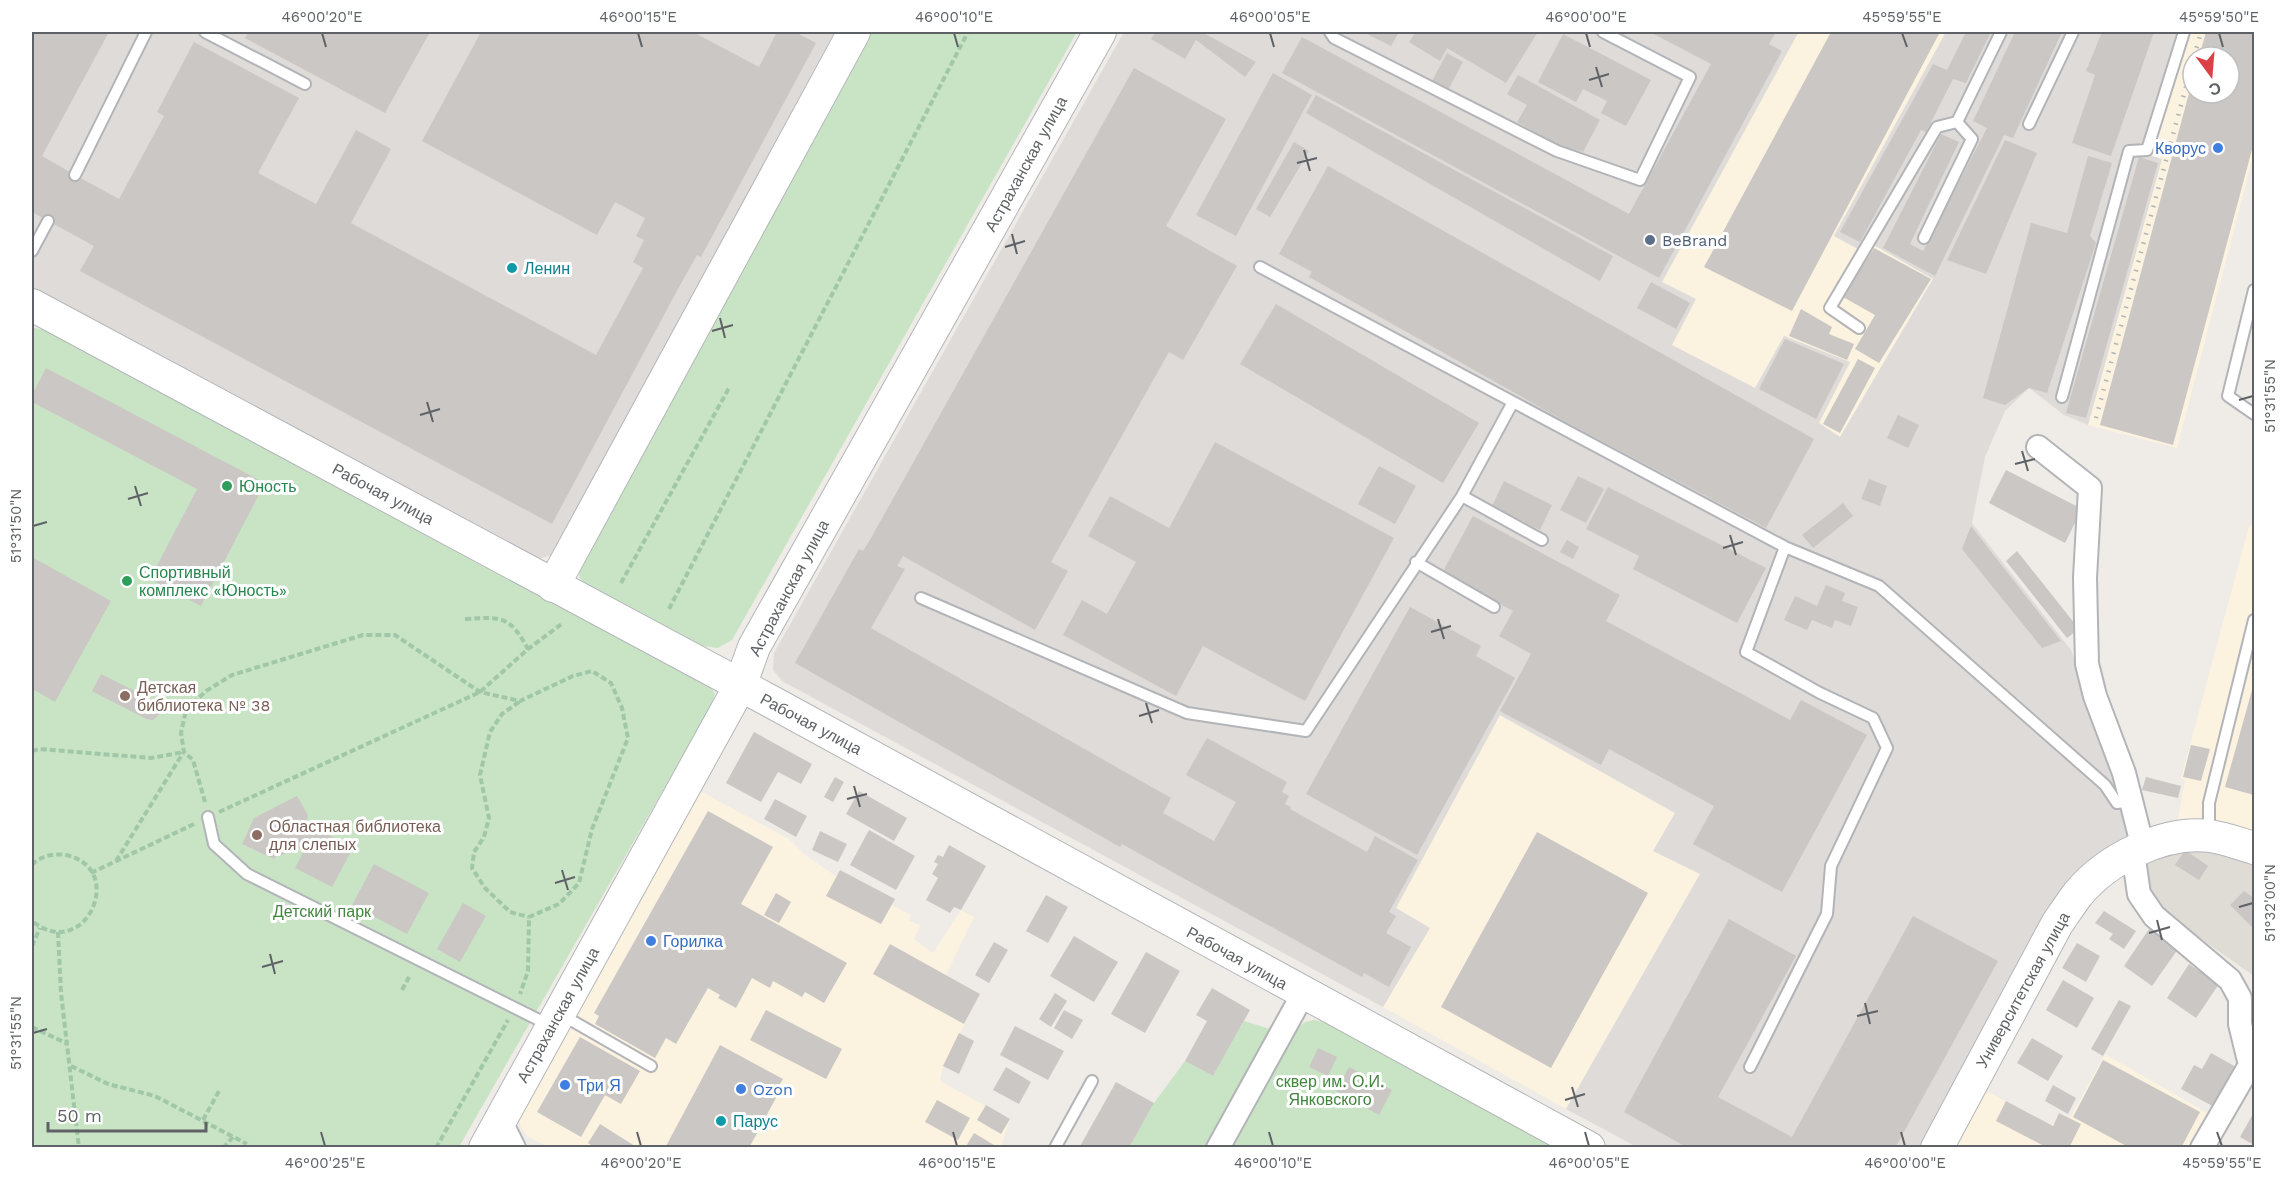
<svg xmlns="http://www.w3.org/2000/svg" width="2286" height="1179" font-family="'Work Sans',sans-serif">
  <rect width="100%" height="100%" fill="#efece7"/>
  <path fill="#fbf2df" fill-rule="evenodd" d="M1796 32H1946L1834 235 1873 245 1933 278 1840 437 1818 423 1850 363 1755 388 1672 345 1662 282 1798 33Z
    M2179 32H2254V153L2177 448 2088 425 2161 160 2142 153ZM2193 57H2229V93H2193Z
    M2254 523V836L2177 824 2185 780 2181 778 2249 526Z
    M1499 715 1675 813 1700 874 1566 1109 1383 1007 1430 928 1396 908Z
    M698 790 789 839 805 855 836 876 911 915 909 920 921 926 914 939 933 953 961 910 974 917 946 975 980 994 943 1066 940 1081 1010 1119 1001 1147H548L527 1136 521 1127 519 1117Z
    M2105 1054 2228 1125 2215 1147 1949 1148 1980 1088 2052 1125 2059 1113 2070 1118Z"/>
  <path fill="#dedbd9" d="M32 32H835L560 544 552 555 538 559 32 292Z
    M1124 32 1798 33 1662 282 1696 299 1672 345 1755 388 1784 336 1850 362 1819 423 1840 437 1933 279 1874 245 1867 254 1834 236 1946 32H2179L2142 153 2162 159 2088 425 2064 415 2029 388 2005 411 1985 457 1972 523 2071 650 2114 768 2134 836 2059 894 1920 1147H1637L1566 1109 1700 874 1653 851 1675 813 1500 715 1396 908 1430 928 1383 1007 782 681 773 670 774 653Z"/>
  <path fill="#dfdbd5" d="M2184 847 2254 859V976L2170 917 2148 891 2141 862Z"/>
  <path fill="#c9e4c5" d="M871 32H1077L732 640 718 648 702 646 584 585 579 576 581 564Z
    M32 327 47 331 686 673 710 686 715 694 710 708 459 1147H32Z
    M1314 1020 1325 1022 1554 1147 1233 1148 1297 1029 1305 1022Z
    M1244 1021 1270 1029 1206 1147 1129 1148 1154 1103 1185 1061 1213 1076Z"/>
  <path fill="#cbc7c4" d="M32 32H109L42 156 75 175 119 199 164 116 157 112 194 42 299 98 258 173 316 204 356 130 391 149 351 223 596 355 643 268 633 262 644 240 636 236 645 218 615 202 597 235 422 141 481 32H693L759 67 777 32H795L816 43 701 257 697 255 679 287 552 524 80 271 94 246 32 212Z
    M249 32H430L385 113 245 38Z
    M1156 32H1202L1256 62 1245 77 1196 40 1185 59 1151 39Z
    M1363 32H1399L1391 46Z
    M1416 32H1538L1506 83 1447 48 1440 61 1409 42Z
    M1650 32H1776L1769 44 1782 51 1659 278 1282 73 1302 37 1629 214 1711 64Z
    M1831 32H1940L1792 311 1704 267Z
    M1966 32H1991L1966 83 1953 79 1926 132 1921 130 1860 242 1840 232 1933 64 1947 70Z
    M2015 32H2062L2013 138 2004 135 1935 276 1883 248 1941 134 1959 142 1910 244 1923 251 1987 128 1973 121Z
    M2102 32H2154L2111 156 2072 143 2095 75 2086 71Z
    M2206 32H2254V142L2173 445 2100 425 2192 82 2193 93H2229V57H2199Z
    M1563 34 1651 80 1626 126 1601 113 1607 101 1583 89 1576 102 1538 82Z
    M1447 53 1463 62 1448 90 1432 81Z
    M1134 68 1226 119 1166 226 1237 266 1183 360 1169 352 1051 562 1068 571 1035 630 903 556 897 566 905 569 871 628 1171 798 1163 813 1214 841 1236 802 1186 775 1207 738 1287 782 1282 792 1289 796 1285 804 1291 807 1290 809 1367 852 1375 836 1418 860 1389 912 1396 916 1386 933 1411 947 1389 987 1364 973 1362 977 1122 844 1120 847 795 663 859 549 863 551 871 538Z
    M1273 73 1312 95 1236 236 1196 215Z
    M1518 75 1600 120 1583 152 1558 145 1517 122 1527 105 1507 94Z
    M1316 95 1613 256 1600 281 1306 113Z
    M2005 140 2037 153 1986 274 1947 260Z
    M1294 142 1309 151 1270 217 1256 209Z
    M2088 156 2112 163 2090 236 2096 243 2047 393 2029 388 2005 405 1983 398 2031 223 2067 233Z
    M2139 157 2158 163 2086 418 2066 413Z
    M1328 166 1814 439 1766 528 1568 423 1309 277 1312 272 1279 254Z
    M1874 248 1931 279 1879 363 1855 349 1875 315 1843 297Z
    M1651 282 1690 303 1676 329 1637 308Z
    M1276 304 1479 423 1443 483 1240 364Z
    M1801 309 1832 327 1829 334 1854 344 1847 360 1789 336Z
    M1785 339 1844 364 1816 419 1759 389Z
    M1858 359 1875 368 1840 433 1823 424Z
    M46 368 265 483 201 606 150 579 197 489 32 402V395Z
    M1898 415 1919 425 1908 448 1887 438Z
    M1215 442 1394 538 1305 701 1203 646 1176 696 1063 635 1082 600 1107 614 1136 562 1088 536 1110 496 1169 528Z
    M1379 466 1416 486 1395 524 1358 504Z
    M2006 470 2082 509 2065 543 1989 503Z
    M1578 476 1604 489 1586 523 1560 510Z
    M1869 479 1887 486 1880 506 1861 499Z
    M1504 481 1552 505 1540 530 1492 506Z
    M1608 487 1766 568 1737 623 1633 569 1639 556 1586 529Z
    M1843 503 1853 516 1813 548 1802 535Z
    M1473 516 1620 595 1606 621 1790 720 1801 700 1867 735 1782 892 1693 844 1714 806 1609 749 1601 765 1500 711 1531 654 1499 636 1513 611 1442 573Z
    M1971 526 2061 641 2042 648 1962 549Z
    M1567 540 1579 547 1573 559 1560 552Z
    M2017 551 2079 629 2067 638 2006 561Z
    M32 557 111 601 55 702 32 689Z
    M1826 585 1845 593 1842 601 1858 607 1851 626 1835 620 1832 628 1812 620 1807 630 1784 620 1795 596 1817 606Z
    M1410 607 1481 646 1476 656 1515 678 1417 855 1306 794Z
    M101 674 157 702 161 707 160 714 153 720 146 719 92 691Z
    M2254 683V795L2225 787Z
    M754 732 812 764 801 784 778 772 761 802 726 783Z
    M2191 745 2210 749 2201 781 2183 777Z
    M835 777 844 782 833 802 824 797Z
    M2146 777 2181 786 2178 798 2142 790Z
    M859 791 907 818 894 841 846 814Z
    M297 796 308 815 306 823 353 848 332 887 295 868 304 850 298 848 282 855 278 854 274 859 242 844 254 818Z
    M775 799 807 816 796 837 764 819Z
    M708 811 773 847 741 904 847 963 824 1003 805 992 802 997 773 981 770 988 752 978 736 1008 718 998 720 995 708 988 676 1044 666 1038 655 1058 595 1024 599 1016 594 1013Z
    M869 830 915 856 896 890 850 865Z
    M820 831 847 844 838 862 812 850Z
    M1537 832 1648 893 1551 1068 1441 1007Z
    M949 845 986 866 961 910 954 907 950 913 926 900 938 878 932 874 938 864 934 862 938 855 943 857Z
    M2185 850 2208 866 2199 880 2175 865Z
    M374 864 429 893 407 934 352 905Z
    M840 870 895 899 881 924 826 896Z
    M2244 891 2254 898V929L2230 905Z
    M776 893 791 902 779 923 764 915Z
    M1046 895 1068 907 1048 943 1026 931Z
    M463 903 486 916 460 962 437 949Z
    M2104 911 2136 931 2124 949 2109 939 2113 934 2095 923Z
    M1913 916 1998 961 1895 1148H1688L1624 1112 1729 919 1796 956 1718 1097 1792 1137Z
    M2149 929 2178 949 2152 986 2124 966Z
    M1074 936 1118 962 1094 1002 1050 976Z
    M994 942 1008 950 989 983 975 975Z
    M2077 943 2100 956 2086 982 2062 968Z
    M890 944 980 994 964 1024 873 974Z
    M1146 952 1180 971 1145 1033 1111 1014Z
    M2189 964 2219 984 2196 1018 2167 998Z
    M2063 980 2094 998 2077 1028 2046 1010Z
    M1212 988 1250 1010 1213 1076 1185 1061 1207 1021 1196 1015Z
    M1055 993 1067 1001 1051 1027 1039 1019Z
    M2119 1000 2131 1006 2103 1056 2091 1049Z
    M766 1010 842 1049 826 1079 750 1040Z
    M1064 1010 1083 1020 1072 1039 1054 1028Z
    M1015 1026 1064 1051 1048 1080 1000 1055Z
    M959 1033 974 1041 959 1074 943 1066Z
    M580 1037 640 1071 621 1104 605 1095 581 1137 537 1112Z
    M2032 1038 2063 1056 2048 1081 2017 1063Z
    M720 1045 783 1079 774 1094 777 1096 749 1148H665Z
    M1318 1048 1337 1057 1328 1076 1309 1067Z
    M2211 1053 2238 1068 2216 1108 2181 1089 2194 1065 2202 1069Z
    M2103 1060 2200 1112 2181 1148H2130L2073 1117Z
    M1006 1067 1031 1082 1019 1104 993 1090Z
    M1349 1067 1392 1090 1379 1115 1336 1091Z
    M1116 1082 1154 1103 1129 1148H1079Z
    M2053 1085 2076 1098 2068 1114 2045 1101Z
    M937 1100 970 1118 958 1140 925 1122Z
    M2006 1101 2053 1126 2059 1113 2081 1124 2069 1148H2048L1996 1121Z
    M986 1105 1010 1119 1001 1134 977 1120Z
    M2254 1112V1145L2240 1137Z
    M600 1124 638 1148H595L588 1143Z
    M974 1133 994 1145 992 1148H965Z"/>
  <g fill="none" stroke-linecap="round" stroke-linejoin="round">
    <g stroke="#b2b4b8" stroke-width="14">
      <path id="service" d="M205 32 305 84
        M1330 32 1334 38 1557 151 1640 180 1690 77 1603 32
        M2029 124 2073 32
        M75 175 146 32
        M1924 238 1972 139 1957 122
        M32 251 48 221
        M1260 267 1785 547 1879 586 2105 785 2117 803 2131 801
        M2254 290 2228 396 2254 414
        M1859 328 1830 308 1937 127 1957 122 2001 32
        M2062 397 2129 151 2147 150 2184 32
        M1462 496 1542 540
        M1416 562 1494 607
        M921 598 1187 713 1306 731 1462 496 1513 402
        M208 817 214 844 247 874 549 1025
        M2209 833V803L2254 620
        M562 1015 651 1066
        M1750 1067 1827 914 1831 866 1887 748 1873 718 1820 693 1746 652 1785 547
        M1055 1148 1092 1081"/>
    </g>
    <g stroke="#b2b4b8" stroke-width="26">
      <path id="minor" d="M2038 447 2090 488 2085 578 2087 664 2095 696 2124 773 2143 848
        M2133 852 2139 894 2154 916 2230 980 2240 998V1024L2250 1065 2202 1148
        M500 1120 514 1148
        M1218 1148 1303 994"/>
    </g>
    <g stroke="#b3b6ba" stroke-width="34">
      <path id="secondary" d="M32 305 770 701 1589 1148
        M553 586 854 32
        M485 1148 740 686 754 647 1100 32
        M1937 1148 2057 924C2064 914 2071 903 2078 894 2107 859 2164 830 2210 836 2225 838 2240 844 2254 848"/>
    </g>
    <path stroke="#a0c7a7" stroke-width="4" stroke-dasharray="6 3" stroke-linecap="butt" d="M621 583 729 388
      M669 609 968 32
      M465 619C502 617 509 615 528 649
      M519 702 502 714 490 732 480 775 489 818 484 837 474 852 472 868 485 888 510 912 529 917
      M32 751 39 749 151 758 184 752
      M205 802 193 760 184 752 181 733 186 710 206 691 232 675 363 635H395L480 692 520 701 573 676 592 671 611 683 622 708 628 738 592 829 579 883 559 904 529 917 528 971 520 994
      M219 812 480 692 528 649 563 623
      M116 861 183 753
      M32 865C40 856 54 853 66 855 128 868 85 964 32 921
      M91 873 194 824
      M58 932 61 993 79 1148
      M32 946 40 928
      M402 990 409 977
      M32 1027 68 1044
      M71 1066 108 1084 155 1096 247 1144
      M203 1120 219 1091
      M253 1147V1148
      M223 1148 233 1137
      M436 1148 508 1020"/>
    <use href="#service" stroke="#fff" stroke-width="10"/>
    <use href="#minor" stroke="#fff" stroke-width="22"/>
    <use href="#secondary" stroke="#fff" stroke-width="32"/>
    <path stroke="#b4b5b6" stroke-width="4.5" stroke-dasharray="1.5 8" stroke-linecap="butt" d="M2194 57 2201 32
      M2096 418 2193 61"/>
  </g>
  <path fill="none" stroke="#5e6266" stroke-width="2" d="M322 33 326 47M638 33 642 47M954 33 958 47M1270 33 1274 47M1586 33 1590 47M1902 33 1907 47M2219 33 2223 47M1596 67 1602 87M1589 80 1609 74M1304 150 1310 171M1297 163 1317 158M1012 234 1017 254M1005 247 1025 241M720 318 725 338M712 331 733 325M2239 400 2253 396M427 402 433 422M420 415 440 409M2022 451 2028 471M2015 464 2035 459M135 486 141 506M128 499 148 493M33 526 47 522M1730 535 1736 555M1723 548 1743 542M1438 619 1444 639M1431 632 1451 626M1146 703 1152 723M1139 716 1159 710M854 786 860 807M847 799 867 794M562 870 568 890M555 883 575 877M2239 907 2253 903M2157 920 2162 940M2149 933 2170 927M270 954 275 974M262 967 283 961M1865 1003 1870 1024M1857 1016 1878 1011M33 1033 47 1029M1572 1087 1578 1107M1565 1100 1585 1094M321 1132 325 1146M637 1132 641 1146M953 1132 957 1146M1269 1132 1273 1146M1585 1132 1589 1146M1901 1132 1905 1146M2217 1132 2222 1146"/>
  <g fill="#3f7fe0" stroke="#fff" stroke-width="2">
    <circle cx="2218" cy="148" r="6"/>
    <circle cx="651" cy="941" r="6"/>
    <circle cx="565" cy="1085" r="6"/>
    <circle cx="741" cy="1089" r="6"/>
  </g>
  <circle fill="#5c6f8a" stroke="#fff" stroke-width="2" cx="1650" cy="240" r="6"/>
  <g fill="#0f9aa8" stroke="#fff" stroke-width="2">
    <circle cx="512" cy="268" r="6"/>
    <circle cx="721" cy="1121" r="6"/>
  </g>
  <g fill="#2e9e5b" stroke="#fff" stroke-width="2">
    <circle cx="227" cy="486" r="6"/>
    <circle cx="127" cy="581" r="6"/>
  </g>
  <g fill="#8d6e63" stroke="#fff" stroke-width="2">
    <circle cx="125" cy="696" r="6"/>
    <circle cx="257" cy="835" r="6"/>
  </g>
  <g text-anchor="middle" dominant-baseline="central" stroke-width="6" stroke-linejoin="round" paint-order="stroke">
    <g font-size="16" fill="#366cbe" stroke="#fff" text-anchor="start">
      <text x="2206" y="148" text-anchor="end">Кворус</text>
      <text x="663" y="941">Горилка</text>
      <text x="577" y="1085">Три Я</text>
      <text x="753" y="1089">Ozon</text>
    </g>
    <g font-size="16" fill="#5e6266" stroke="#fff">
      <text transform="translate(1026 164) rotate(-61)">Астраханская улица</text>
      <text transform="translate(383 494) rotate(28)">Рабочая улица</text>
      <text transform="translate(789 588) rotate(-62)">Астраханская улица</text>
      <text transform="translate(811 724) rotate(28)">Рабочая улица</text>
      <text transform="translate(1237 958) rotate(29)">Рабочая улица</text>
      <text transform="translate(2023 990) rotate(-61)">Университетская улица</text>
      <text transform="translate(558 1015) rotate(-61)">Астраханская улица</text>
    </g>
    <g font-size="16" fill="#4e5e75" stroke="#fff" text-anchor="start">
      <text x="1662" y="240">BeBrand</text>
    </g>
    <g font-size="16" fill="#0d838f" stroke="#fff" text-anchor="start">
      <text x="524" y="268">Ленин</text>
      <text x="733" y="1121">Парус</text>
    </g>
    <g font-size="16" fill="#27864d" stroke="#fff" text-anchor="start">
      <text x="239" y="486">Юность</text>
      <text x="139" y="572">Спортивный<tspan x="139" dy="18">комплекс «Юность»</tspan></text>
    </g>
    <g font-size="16" fill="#785e54" stroke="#fff" text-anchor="start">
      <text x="137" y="687">Детская<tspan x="137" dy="18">библиотека № 38</tspan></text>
      <text x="269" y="826">Областная библиотека<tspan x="269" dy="18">для слепых</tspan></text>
    </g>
    <g font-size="16" fill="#42853d" stroke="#fff">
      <text x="322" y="911">Детский парк</text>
      <text x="1330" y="1081">сквер им. О.И.<tspan x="1330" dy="18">Янковского</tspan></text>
    </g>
  </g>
  <rect width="2286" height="1179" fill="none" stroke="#ffffff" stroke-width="66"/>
  <g transform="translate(2211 75) rotate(164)"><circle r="28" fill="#ffffff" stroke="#bfc0c2" stroke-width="1.5"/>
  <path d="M0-4.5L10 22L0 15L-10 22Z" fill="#dc4046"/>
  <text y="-9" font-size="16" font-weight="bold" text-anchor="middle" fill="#5e6266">С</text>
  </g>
  <path d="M48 1122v9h158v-9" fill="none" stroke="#5e6266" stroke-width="3"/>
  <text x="57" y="1122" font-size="18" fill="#5e6266" stroke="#ffffff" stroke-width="4.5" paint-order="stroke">50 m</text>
  <rect x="33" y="33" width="2220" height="1113" fill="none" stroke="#5e6266" stroke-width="2"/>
  <g font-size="15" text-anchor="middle" fill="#5e6266">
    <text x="322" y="22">46°00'20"E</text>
    <text x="638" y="22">46°00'15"E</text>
    <text x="954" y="22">46°00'10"E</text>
    <text x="1270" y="22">46°00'05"E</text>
    <text x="1586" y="22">46°00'00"E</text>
    <text x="1902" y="22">45°59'55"E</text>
    <text x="2219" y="22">45°59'50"E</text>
    <text transform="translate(2270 396) rotate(-90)" y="5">51°31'55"N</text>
    <text transform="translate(16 526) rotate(-90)" y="5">51°31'50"N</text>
    <text transform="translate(2270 903) rotate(-90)" y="5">51°32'00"N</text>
    <text transform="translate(16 1033) rotate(-90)" y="5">51°31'55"N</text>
    <text x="325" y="1168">46°00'25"E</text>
    <text x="641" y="1168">46°00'20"E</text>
    <text x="957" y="1168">46°00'15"E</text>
    <text x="1273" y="1168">46°00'10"E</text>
    <text x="1589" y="1168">46°00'05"E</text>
    <text x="1905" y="1168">46°00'00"E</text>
    <text x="2222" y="1168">45°59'55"E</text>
  </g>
</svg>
